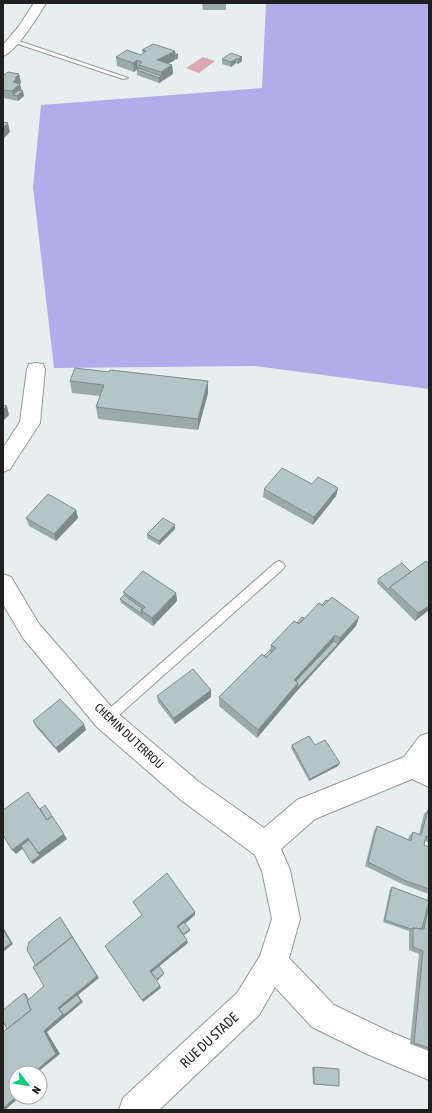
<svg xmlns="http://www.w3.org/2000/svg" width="432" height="1113" font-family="'Asap Condensed',sans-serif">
  <rect width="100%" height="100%" fill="#e6eef0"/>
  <path fill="#b2adea" d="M266 3H429V389L255 366 54 368 33 187 41 105 262 88Z"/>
  <path fill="#dda7b2" d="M203 57 215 61 199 73 186 68Z"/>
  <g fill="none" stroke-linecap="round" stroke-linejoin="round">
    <g stroke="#979797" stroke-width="2">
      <path id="service" d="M12 40H16L128 78 123 79 12 42Z
        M279 561 283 563 285 566 283 569 110 723 106 725 102 723 100 719 102 715 275 563Z"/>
    </g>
    <g stroke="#979797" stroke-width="2">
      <path id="minor" d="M36 363 43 364 45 369 40 423 10 469 3 472V448L20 422 27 369 29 364Z
        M3 574 11 577 39 624 115 711 199 782 264 828 297 800 404 757 420 736 429 733V787L412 779 315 819 281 849 290 870 300 919 289 958 334 1005 388 1031 429 1048V1080L367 1054 312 1027 275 987 259 1015 159 1110H119L123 1098 237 993 260 956 272 919 262 871 255 855 181 800 97 727 23 638 3 604Z"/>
    </g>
    <g stroke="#979797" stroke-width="2">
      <path id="tertiary" d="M34 3H46C39 15 16 52 3 56V45L19 26Z"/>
    </g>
    <use href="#service" fill="#fff" fill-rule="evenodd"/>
    <use href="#minor" fill="#fff" fill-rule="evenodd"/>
    <use href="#tertiary" fill="#fff" fill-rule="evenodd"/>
  </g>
  <path fill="#9ca9a9" d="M202 3H226V10H203Z
    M142 50 175 51 178 58 168 64 172 65 173 74 159 83 137 75V69L134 72 117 66 116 57 141 55 143 54Z
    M242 57V61L238 64 236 63 231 67 222 64V59Z
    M19 74 21 83 19 84 21 90 24 96 18 101 3 98V75Z
    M70 381 208 393 198 430 98 419 96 407 100 396 72 393Z
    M312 484 338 488 336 496 313 525 263 497 264 489Z
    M76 510 78 518 56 541 29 526 26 518Z
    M175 525V529L159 545 147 538V534Z
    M378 579 429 610 415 621 377 583Z
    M123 592 176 593 177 601 153 626 121 603 120 599 124 595Z
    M322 605 359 617 356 626 296 692 257 738 219 706V697L264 656 270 650 271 645 297 623 304 618Z
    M157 696 211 697 175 724 158 702Z
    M33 721 86 730 59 753 36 727Z
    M292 745H315L338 766 309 781 291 748Z
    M428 810H429V843L425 841 424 845 429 847V1051L410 1044 419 954 409 950V931L383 922 390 889 392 887 427 900 428 894 402 884 365 866 374 831 377 826 408 840 409 836 413 832 419 834 424 814Z
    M312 1067H314L339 1086 313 1084Z"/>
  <path fill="#7f8a8a" d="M175 51V60L158 69 157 60Z
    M178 53V58L176 60 175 55Z
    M242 57V61L238 64V59Z
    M236 59V63L231 67V62Z
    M137 60 138 69 134 72 133 63Z
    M172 65 173 74 162 81 161 72Z
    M19 74 21 83 18 85 20 84 22 92 23 91 24 96 18 101 17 96 13 95 12 91 13 82 15 78Z
    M161 76 162 81 159 83V78Z
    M8 123 10 132 3 139V128Z
    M208 381V393L198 430V419Z
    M7 406 9 415 3 421V410Z
    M338 488 336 496 313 525 314 517Z
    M76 510 78 518 56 541 54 534Z
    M175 525V529L159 545V541Z
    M176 593 177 601 153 626 152 618Z
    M429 606V610L415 621 418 613Z
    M359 617 356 626 296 692 257 738 258 730 298 683 338 644 340 638Z
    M335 635 333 644 294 686V680Z
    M211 690V697L175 724 174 718Z
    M84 724 86 730 59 753 56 748Z
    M340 763 338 766 309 781 310 779Z
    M64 834 67 839 33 864 31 862V842L16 854 12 850 28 838Z
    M195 912V915L179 929 177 926Z
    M60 917 99 978 78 995 83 1002 47 1032 60 1054 39 1071 40 1073H33L44 1031 58 1008Z
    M3 927 13 944 3 952Z
    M190 930V931L183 936V935Z
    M187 940 188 943 151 973 150 971Z
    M164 973V974L157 981V979Z
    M160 986 161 988 143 1002 142 1000Z
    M24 993 26 994 35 1011 10 1031Z
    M40 1073 42 1077 40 1079Z
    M16 1097H20L5 1110H3V1108Z"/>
  <path fill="#b5c5c5" stroke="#7f8a8a" d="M153 44 175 51 157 60 172 65 161 72 139 65 142 62 137 60 133 63 116 57 127 50 141 55 146 51 142 50Z
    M231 53 242 57 238 59H236L231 62 222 59Z
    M138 68 161 76 159 78 137 70Z
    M8 72 19 74 15 78H17L13 82 20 84 12 91 3 90V75H4Z
    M19 90 23 91 17 96 13 95Z
    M3 122 8 123 3 128Z
    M75 368 109 372 110 370 208 381 198 419 96 407 104 385 70 381Z
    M3 405 7 406 3 410Z
    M282 468 312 484 318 477 338 488 314 517 264 489Z
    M48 494 76 510 54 534 26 518Z
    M163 518 175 525 159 541 147 534Z
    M426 561 429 564V606L418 613 390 587Z
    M402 563 411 572 390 587 389 590 378 579Z
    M143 571 176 593 152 618 141 610 145 607 123 592Z
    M124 595 143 609 141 610 142 614 120 599Z
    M332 597 359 617 340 638 335 635 294 680 298 683 258 730 219 697 262 654 266 658 276 648 271 645 294 621 299 624 319 603 323 606Z
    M326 600 328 601 323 606 322 605Z
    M302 617 304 618 299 624 297 623Z
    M334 641 338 644 297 688 298 683 296 681Z
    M270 650 272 652 266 658 264 656Z
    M193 669 211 690 174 718 157 696Z
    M60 699 84 724 56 748 33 721Z
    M309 736 315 745 325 740 340 763 310 779 292 745Z
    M28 792 47 820 52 816 64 834 38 853 28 838 12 850 3 835V810Z
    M45 805 52 816 47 820 40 809Z
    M428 810H429V837L426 836 424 845 429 847V889L406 881 368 862 377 826 411 841 413 832 421 835Z
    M29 840 40 855 31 862 21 846Z
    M167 873 195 912 177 926 187 940 150 971 160 986 142 1000 105 946 142 915 133 902Z
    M392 887 429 901 422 929 413 928 411 929 385 920Z
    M429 905V1048L414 1043 423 951 413 947V928L424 929Z
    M60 917 73 938 72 937 36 966 27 950 29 942Z
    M184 922 190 930 183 934 178 927Z
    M3 929 11 943 3 949Z
    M72 937 97 976 58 1008 63 1014 44 1031 56 1054 33 1073H16V1097L3 1108V1032L31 1010 27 1001 44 986 33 967Z
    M159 966 164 973 157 979 151 972Z
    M24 993 28 1000 27 1001 31 1010 7 1029 3 1021V1010Z
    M77 995 81 1001 64 1015 59 1009Z
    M314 1067 339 1069V1086L314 1084Z"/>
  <g text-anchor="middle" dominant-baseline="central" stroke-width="3.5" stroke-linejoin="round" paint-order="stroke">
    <g font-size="12" fill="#202020" stroke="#fff">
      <text transform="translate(129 736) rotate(43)">CHEMIN DU TERROU</text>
    </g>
    <g font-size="14" fill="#202020" stroke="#fff">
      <text transform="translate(209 1040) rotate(-43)">RUE DU STADE</text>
    </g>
  </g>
  <rect width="432" height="1113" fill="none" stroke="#202020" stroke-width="8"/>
  <g transform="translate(28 1085) rotate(121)"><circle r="19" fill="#ffffff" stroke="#a6a6a6"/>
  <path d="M0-3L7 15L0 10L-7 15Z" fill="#01ce78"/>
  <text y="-6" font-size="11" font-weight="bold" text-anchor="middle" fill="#202020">N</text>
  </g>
</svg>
